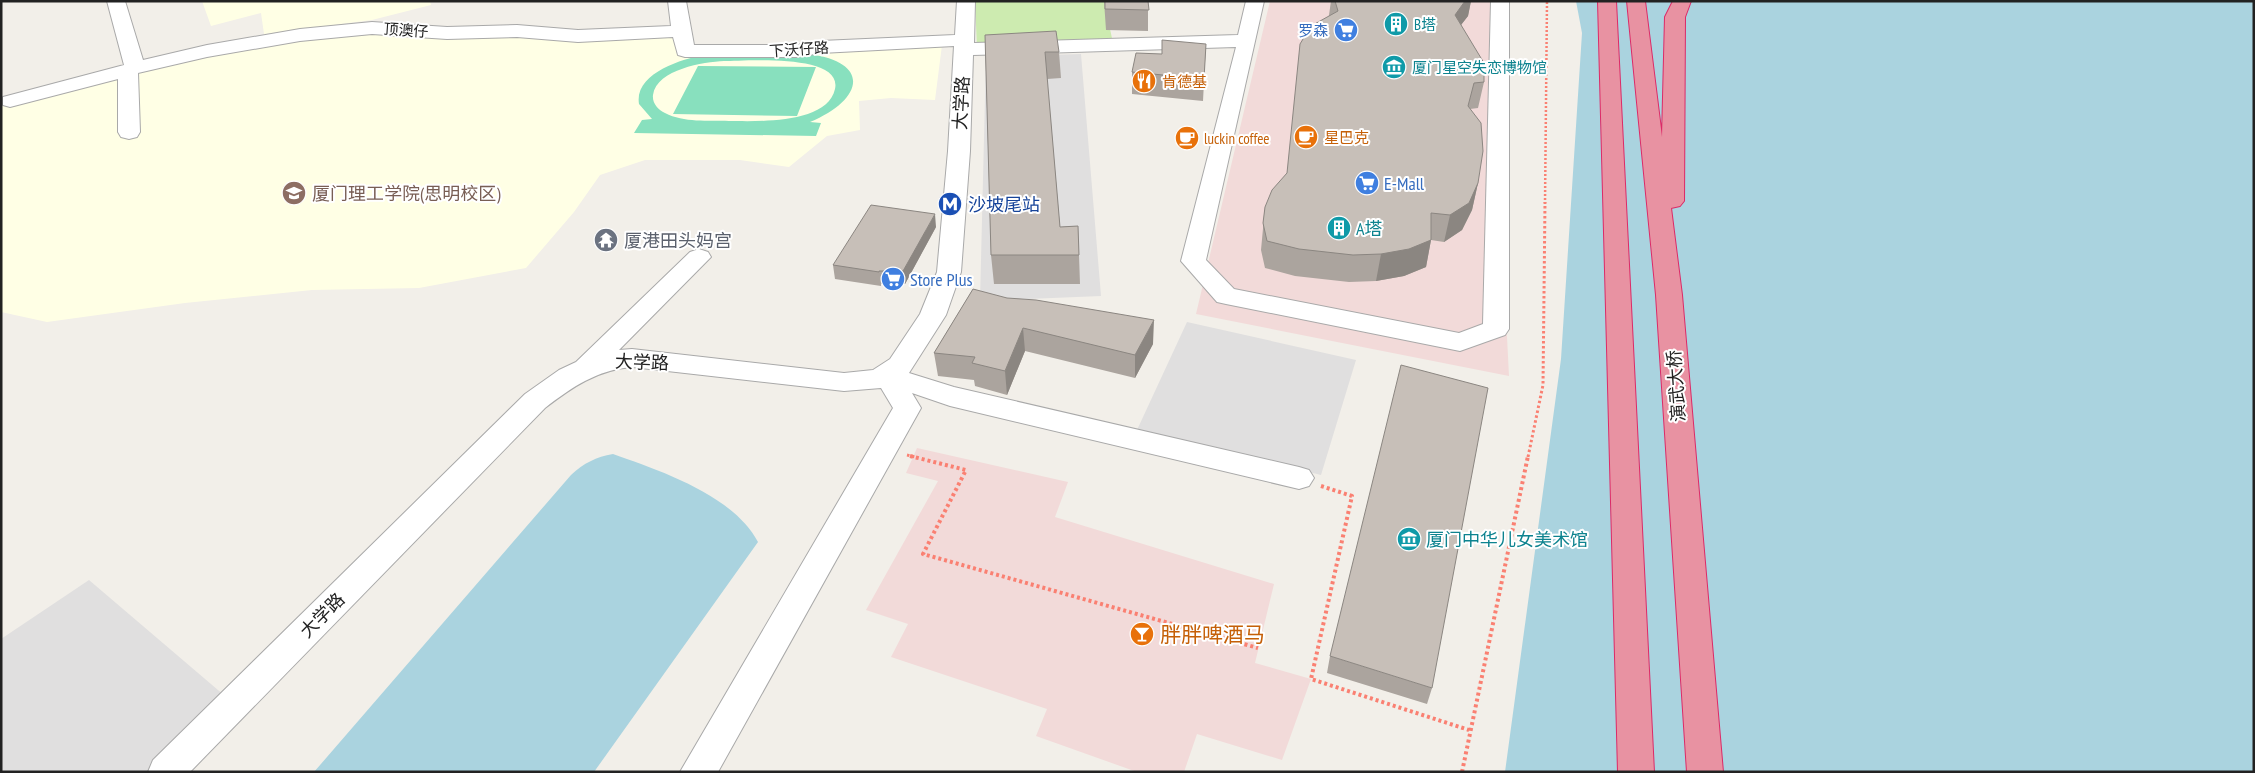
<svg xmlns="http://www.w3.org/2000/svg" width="2255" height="773" font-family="'PT Sans Narrow','Noto Sans SC',sans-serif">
  <rect width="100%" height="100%" fill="#f2efe9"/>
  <path fill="#e0dfdf" d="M1081 54 1101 296 980 301 986 57Z
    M1187 322 1356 360 1321 475 1137 430Z
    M89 580 225 696 152 772H1V639Z"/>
  <path fill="#f2dad9" d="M1270 1H1490L1509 376 1196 314Z
    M917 448 1068 482 1055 517 1274 584 1255 663 1311 679 1282 760 1197 734 1184 772H1137L1036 736 1047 709 891 657 908 624 866 610 938 481 906 473Z"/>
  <path fill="#ffffe5" d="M202 1H430L431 5 372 20 264 34 261 13 211 26Z
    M366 33 679 35 676 53 800 52 942 45 935 100 891 98 859 101 860 130 827 136 789 167 740 160H645L600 175 574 212 526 268 419 288 312 290 185 303 47 322 1 312V106L207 55 297 40Z"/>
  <path fill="#cdebb0" d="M975 1H1104L1113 43 977 48Z"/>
  <path fill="#88e0be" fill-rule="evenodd" d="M809 54C874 63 861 101 810 122L821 123 816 136 634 133 642 120 652 119 639 104C634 74 681 59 704 55 734 51 778 54 809 54ZM724 61C745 61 843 53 835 89 827 125 755 121 729 121 708 120 684 123 665 113 658 110 652 103 653 95 657 69 704 62 724 61Z
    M698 66 816 67 797 116 673 114Z"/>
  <path fill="#aad3df" d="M1576 1H2254V772H1505L1561 359 1582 33Z
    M613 454C661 471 733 495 758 542L594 772H314L571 475C584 463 596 457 613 454Z"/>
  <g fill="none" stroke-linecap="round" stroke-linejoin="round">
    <g stroke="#a9a9a9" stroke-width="2">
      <path id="minor" d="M107 1H125L143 60 207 45 300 29 372 22 447 27 517 25 578 30 671 26 668 1H686L694 45H796L821 41 955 35 957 1H975L974 43 1238 35 1246 1H1264L1206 260 1234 289 1459 333 1483 324 1491 1H1509V329L1505 335 1460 351 1226 304 1217 302 1181 261 1236 47 973 55 970 151 961 272 946 315 909 373 954 387 1299 467 1309 470 1314 478 1309 486 1299 489 950 406 912 393 921 408 718 772H680L893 408 881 388 844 391 632 367C597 370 572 387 545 408L190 772H148L153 760 525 394 559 370 576 362 690 252 699 249 708 252 711 257 619 350 632 349 844 373 873 370 890 359 920 314 937 272 948 151 954 46 821 53 796 57H685L678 55 673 37 578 42 517 37 447 39 372 34 300 41 207 57 138 73 140 132 137 137 129 139 121 137 118 132V79L10 107 3 105V97L124 65Z"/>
    </g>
    <g stroke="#dc2a67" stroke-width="2">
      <path id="highway" d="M1598 1H1616L1654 772H1618Z
        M1627 1H1645L1662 137 1665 17 1673 1H1691L1685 17 1684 201 1680 206 1671 208 1682 295 1723 772H1687L1656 295Z"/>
    </g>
    <path stroke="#fa8072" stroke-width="2.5" stroke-dasharray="2 2" stroke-linecap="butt" d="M1545 204 1547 1"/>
    <path stroke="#fa8072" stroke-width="3" stroke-dasharray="2.5 2.5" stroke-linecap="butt" d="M907 455 915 457
      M1528 457 1543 385 1545 202"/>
    <path stroke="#fa8072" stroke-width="4" stroke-dasharray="3 3" stroke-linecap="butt" d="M910 456 966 470 923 554 1258 648
      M1321 486 1352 496 1311 679 1469 730
      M1462 772 1528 456"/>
    <use href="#minor" fill="#fff" fill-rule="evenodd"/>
    <use href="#highway" fill="#e892a2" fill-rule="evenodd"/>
  </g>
  <path fill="#aba49e" d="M1104 1H1148V31L1106 30Z
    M1331 1H1471L1468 16 1461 25 1484 82 1478 108 1470 109 1478 183 1472 210 1462 230 1444 242 1431 240 1426 267 1404 276 1376 281 1349 282 1295 276 1265 268 1261 250 1265 207 1287 173 1329 15Z
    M985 35 1059 52 1061 78 1047 79 1060 227 1078 226 1080 284H994L991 255Z
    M1206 44 1203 101 1132 94V72L1162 54Z
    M936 227 905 284H881V286L835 279 833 265Z
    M973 289 1153 344 1135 378 1025 351 1007 395 975 386 974 380 938 376 934 353Z
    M1330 656 1432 688 1427 704 1327 673Z"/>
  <path fill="#8b8681" d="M1465 1H1471L1468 16 1450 39 1455 15Z
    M1478 183 1472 210 1462 230 1444 242 1450 215Z
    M935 214 936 227 905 284 903 271Z
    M1431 240 1426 267 1404 276 1376 281 1381 254Z
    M1154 320 1153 344 1135 378V355Z
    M1023 328 1025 351 1007 395 1005 371Z"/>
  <path fill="#c7bfb8" stroke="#8b8681" d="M1105 1H1148L1149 10 1105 9Z
    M1335 1H1465L1455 15 1484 63V82L1474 83 1468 106 1481 123 1483 151 1478 183 1469 203 1450 215 1431 213V240L1409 249 1381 254 1353 255 1299 249 1267 241 1263 223 1265 207 1272 190 1287 173 1300 44 1311 26 1338 11Z
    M1056 31 1059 52H1045L1060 227 1078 226 1079 255H991L985 35Z
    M1162 40 1206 44 1204 79 1132 72 1136 53 1162 54Z
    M871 205 935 214 903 271H879V272L833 265Z
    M973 289 1007 298 1036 300 1154 320 1135 355 1023 328 1005 371 972 363 975 357 934 353Z
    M1401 365 1488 388 1432 688 1330 656Z"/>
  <defs>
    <g id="building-disc" transform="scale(1.25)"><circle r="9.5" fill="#0f9aa8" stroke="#fff"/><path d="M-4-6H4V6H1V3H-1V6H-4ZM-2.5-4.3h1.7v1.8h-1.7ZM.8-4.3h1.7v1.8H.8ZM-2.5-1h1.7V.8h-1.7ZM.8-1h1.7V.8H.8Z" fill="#fff"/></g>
    <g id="supermarket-disc" transform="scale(1.25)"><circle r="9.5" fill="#3f7fe0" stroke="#fff"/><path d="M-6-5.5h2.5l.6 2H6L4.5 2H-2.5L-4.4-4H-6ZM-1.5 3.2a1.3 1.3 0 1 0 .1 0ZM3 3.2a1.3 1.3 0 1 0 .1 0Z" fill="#fff"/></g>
    <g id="museum-disc" transform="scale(1.25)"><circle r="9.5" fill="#0f9aa8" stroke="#fff"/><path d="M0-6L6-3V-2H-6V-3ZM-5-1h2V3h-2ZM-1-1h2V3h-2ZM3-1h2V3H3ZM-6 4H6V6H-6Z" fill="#fff"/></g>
    <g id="restaurant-disc" transform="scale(1.25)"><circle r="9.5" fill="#e8710a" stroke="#fff"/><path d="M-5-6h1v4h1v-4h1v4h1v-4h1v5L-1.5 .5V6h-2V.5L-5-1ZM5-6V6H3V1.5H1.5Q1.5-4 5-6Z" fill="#fff"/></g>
    <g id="cafe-disc" transform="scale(1.25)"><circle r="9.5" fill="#e8710a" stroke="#fff"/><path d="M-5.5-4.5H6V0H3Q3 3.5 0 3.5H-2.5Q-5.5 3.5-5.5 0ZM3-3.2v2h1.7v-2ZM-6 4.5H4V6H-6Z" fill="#fff"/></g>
    <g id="university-disc" transform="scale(1.25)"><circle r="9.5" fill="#8d6e63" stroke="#fff"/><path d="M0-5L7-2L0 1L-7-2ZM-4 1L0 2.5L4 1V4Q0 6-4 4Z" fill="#fff"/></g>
    <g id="metro-disc" transform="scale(1.25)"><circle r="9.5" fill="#1a4fb4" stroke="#fff"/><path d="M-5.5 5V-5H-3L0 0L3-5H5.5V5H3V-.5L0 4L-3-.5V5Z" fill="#fff"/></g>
    <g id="temple-disc" transform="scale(1.25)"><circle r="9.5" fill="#6b7280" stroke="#fff"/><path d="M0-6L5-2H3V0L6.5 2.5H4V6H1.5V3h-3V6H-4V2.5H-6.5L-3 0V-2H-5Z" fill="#fff"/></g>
    <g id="bar-disc" transform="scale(1.25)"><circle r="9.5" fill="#e8710a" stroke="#fff"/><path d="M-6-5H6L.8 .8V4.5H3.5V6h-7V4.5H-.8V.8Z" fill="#fff"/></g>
  </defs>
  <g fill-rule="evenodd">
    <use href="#building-disc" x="1396" y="24"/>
    <use href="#supermarket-disc" x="1346" y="30"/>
    <use href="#museum-disc" x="1394" y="67"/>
    <use href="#restaurant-disc" x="1144" y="81"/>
    <use href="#cafe-disc" x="1306" y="137"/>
    <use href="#cafe-disc" x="1187" y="138"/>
    <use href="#supermarket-disc" x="1367" y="183"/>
    <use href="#university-disc" x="294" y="193"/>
    <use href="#metro-disc" x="950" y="204"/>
    <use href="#building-disc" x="1339" y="228"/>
    <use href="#temple-disc" x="606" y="240"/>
    <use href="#supermarket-disc" x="893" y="279"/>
    <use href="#museum-disc" x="1409" y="539"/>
    <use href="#bar-disc" x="1142" y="634"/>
  </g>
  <g text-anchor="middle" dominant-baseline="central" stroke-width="4" stroke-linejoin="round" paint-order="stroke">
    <g font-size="15" fill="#0d838f" stroke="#fff" text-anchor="start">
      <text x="1414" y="24">B塔</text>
      <text x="1412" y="67">厦门星空失恋博物馆</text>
    </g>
    <g font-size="15" fill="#222" stroke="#fff">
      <text transform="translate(406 30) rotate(4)">顶澳仔</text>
      <text transform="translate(799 49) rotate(-4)">下沃仔路</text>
    </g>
    <g font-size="15" fill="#366cbe" stroke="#fff" text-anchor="end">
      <text x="1328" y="30">罗森</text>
    </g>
    <g font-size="15" fill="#c56008" stroke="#fff" text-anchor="start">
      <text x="1162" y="81">肯德基</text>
      <text x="1324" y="137">星巴克</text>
      <text x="1204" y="138">luckin coffee</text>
    </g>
    <g font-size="18" fill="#222" stroke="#fff">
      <text transform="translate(961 103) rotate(-87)">大学路</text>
      <text transform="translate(642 362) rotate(2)">大学路</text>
      <text transform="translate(1676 386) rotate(-94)">演武大桥</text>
      <text transform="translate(322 615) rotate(-45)">大学路</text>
    </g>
    <g font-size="18" fill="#366cbe" stroke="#fff" text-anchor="start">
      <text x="1384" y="183">E-Mall</text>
      <text x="910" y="279">Store Plus</text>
    </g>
    <g font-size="18" fill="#785e54" stroke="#fff" text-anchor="start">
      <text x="312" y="193">厦门理工学院(思明校区)</text>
    </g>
    <g font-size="18" fill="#164399" stroke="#fff" text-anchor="start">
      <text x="968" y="204">沙坡尾站</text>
    </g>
    <g font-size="18" fill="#0d838f" stroke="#fff" text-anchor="start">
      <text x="1356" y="228">A塔</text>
      <text x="1426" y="539">厦门中华儿女美术馆</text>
    </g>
    <g font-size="18" fill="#5b616d" stroke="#fff" text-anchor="start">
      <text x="624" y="240">厦港田头妈宫</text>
    </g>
    <g font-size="21" fill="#c56008" stroke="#fff" text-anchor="start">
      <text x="1160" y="634">胖胖啤酒马</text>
    </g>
  </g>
  <rect width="2255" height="773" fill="none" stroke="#222222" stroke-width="5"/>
</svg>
